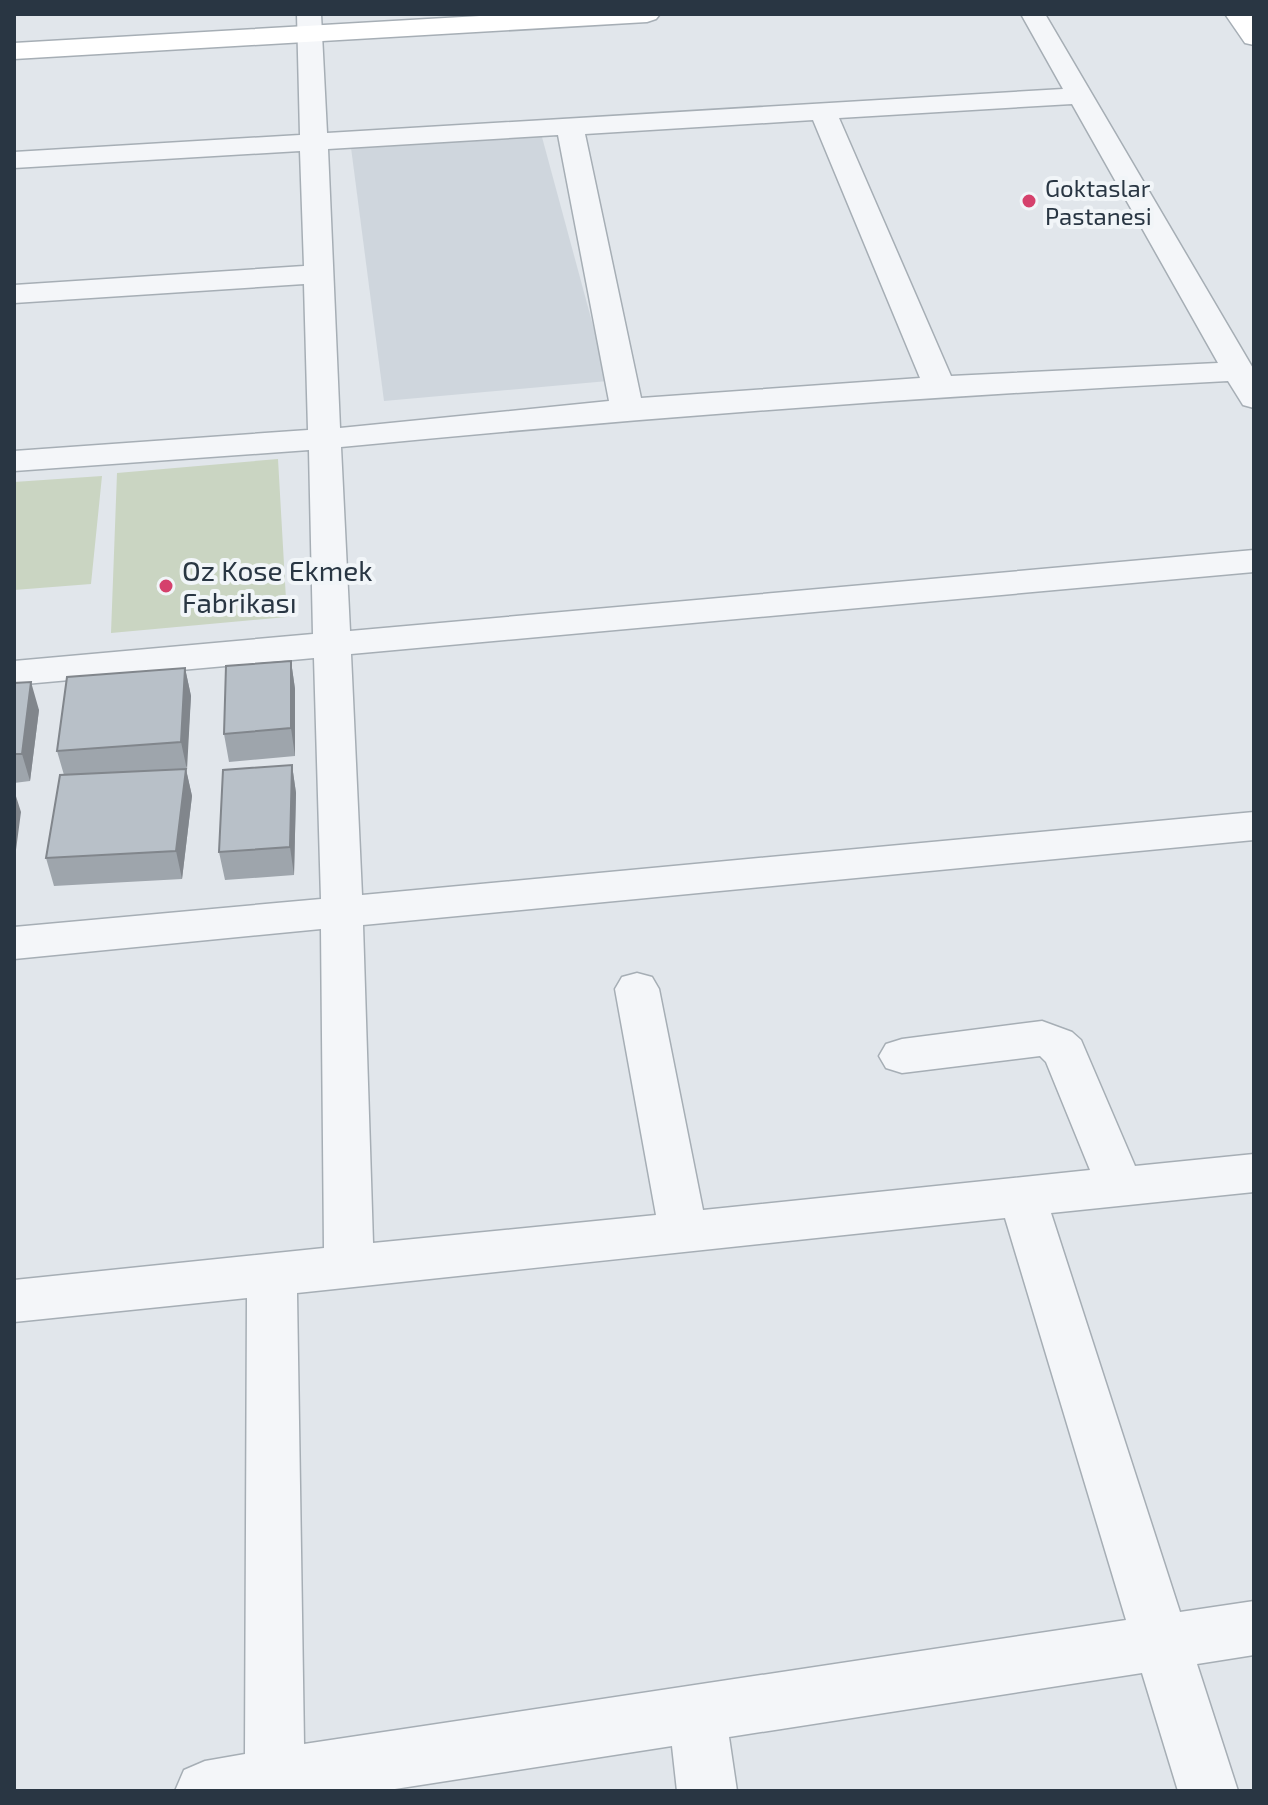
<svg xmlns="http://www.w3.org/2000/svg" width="1268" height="1805" font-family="'Exo 2',sans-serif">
  <rect width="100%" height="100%" fill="#e1e6eb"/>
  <path fill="#cfd6dd" d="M539 126 608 381 384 401 350 140Z"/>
  <path fill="#cad5c2" d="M278 459 287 617 111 633 117 473Z
    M102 476 91 584 14 590V482Z"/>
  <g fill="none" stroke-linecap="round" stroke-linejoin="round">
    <g stroke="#a6aeb5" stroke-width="3">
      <path id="street" d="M297 14H321L327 133 1063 89 1021 14H1045L1254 370V408L1243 405 1228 381C932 396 637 418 341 447L350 631 1254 550V572L351 654 362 895 1254 812V840L363 925 373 1243 656 1215 615 989 622 977 637 973 652 977 659 989 703 1210 1090 1170 1046 1062 1040 1056 902 1073 886 1068 879 1056 886 1044 902 1039 1042 1021 1072 1032 1081 1040 1135 1166 1254 1154V1192L1051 1213 1180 1612 1254 1601V1655L1197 1664 1238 1791H1178L1142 1673 729 1737 737 1791H677L672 1746 382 1791H175L184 1770 205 1761 245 1754 247 1298 14 1322V1280L324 1248 321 929 14 959V927L321 899 314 658 14 685V661L313 634 309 450 14 471V451L308 430 304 284 14 303V285L304 266 300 151 14 168V152L300 135ZM1072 104 1218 363 951 376 839 118ZM813 120 920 378 641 398 585 134ZM558 135 609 401 340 428 328 149ZM1005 1218 1126 1620 304 1744 297 1293Z"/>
    </g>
    <g stroke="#a6aeb5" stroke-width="3">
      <path id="secondary" d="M515 14H660L656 19 647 22 14 59V43Z
        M1225 14H1251L1254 18V45L1245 43Z"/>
    </g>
    <use href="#street" fill="#f4f6f9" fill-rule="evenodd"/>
    <use href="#secondary" fill="#fff" fill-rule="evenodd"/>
  </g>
  <path fill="#9ea5ac" d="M291 661 295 689V756L229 762 224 734Z
    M185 668 191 696 186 770 192 796 182 879 54 886 46 858 64 775 57 751Z
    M14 683 39 710 30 781 14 783Z
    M292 765 296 793 294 875 225 880 219 852Z"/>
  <path fill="#81868c" d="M291 661 295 689V756L291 728Z
    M185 668 191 696 187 770 181 742Z
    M31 682 39 710 30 781 22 754Z
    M292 765 296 793 294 875 290 847Z
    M186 769 192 796 182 879 176 851Z
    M14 790 21 812 14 865Z"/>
  <path fill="#b8c0c8" stroke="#81868c" stroke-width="2" d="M291 661V728L224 734 226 666Z
    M185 668 181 742 57 751 67 677Z
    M31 682 22 754H14V683Z
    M292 765 290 847 219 852 223 770Z
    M186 769 176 851 46 858 60 775Z"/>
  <g fill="#d5416c" stroke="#f1f5f8" stroke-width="3">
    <circle cx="1029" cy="201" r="8"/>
    <circle cx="166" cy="586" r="8"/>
  </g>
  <g text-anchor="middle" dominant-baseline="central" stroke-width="8" stroke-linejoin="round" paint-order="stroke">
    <g font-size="24" fill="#293643" stroke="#f1f5f8" text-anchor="start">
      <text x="1045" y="187">Goktaslar<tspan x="1045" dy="28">Pastanesi</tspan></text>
    </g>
    <g font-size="28" fill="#293643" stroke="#f1f5f8" text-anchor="start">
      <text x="182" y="570">Oz Kose Ekmek<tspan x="182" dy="32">Fabrikası</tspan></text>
    </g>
  </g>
  <rect width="1268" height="1805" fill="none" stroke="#293643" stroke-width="32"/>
</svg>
